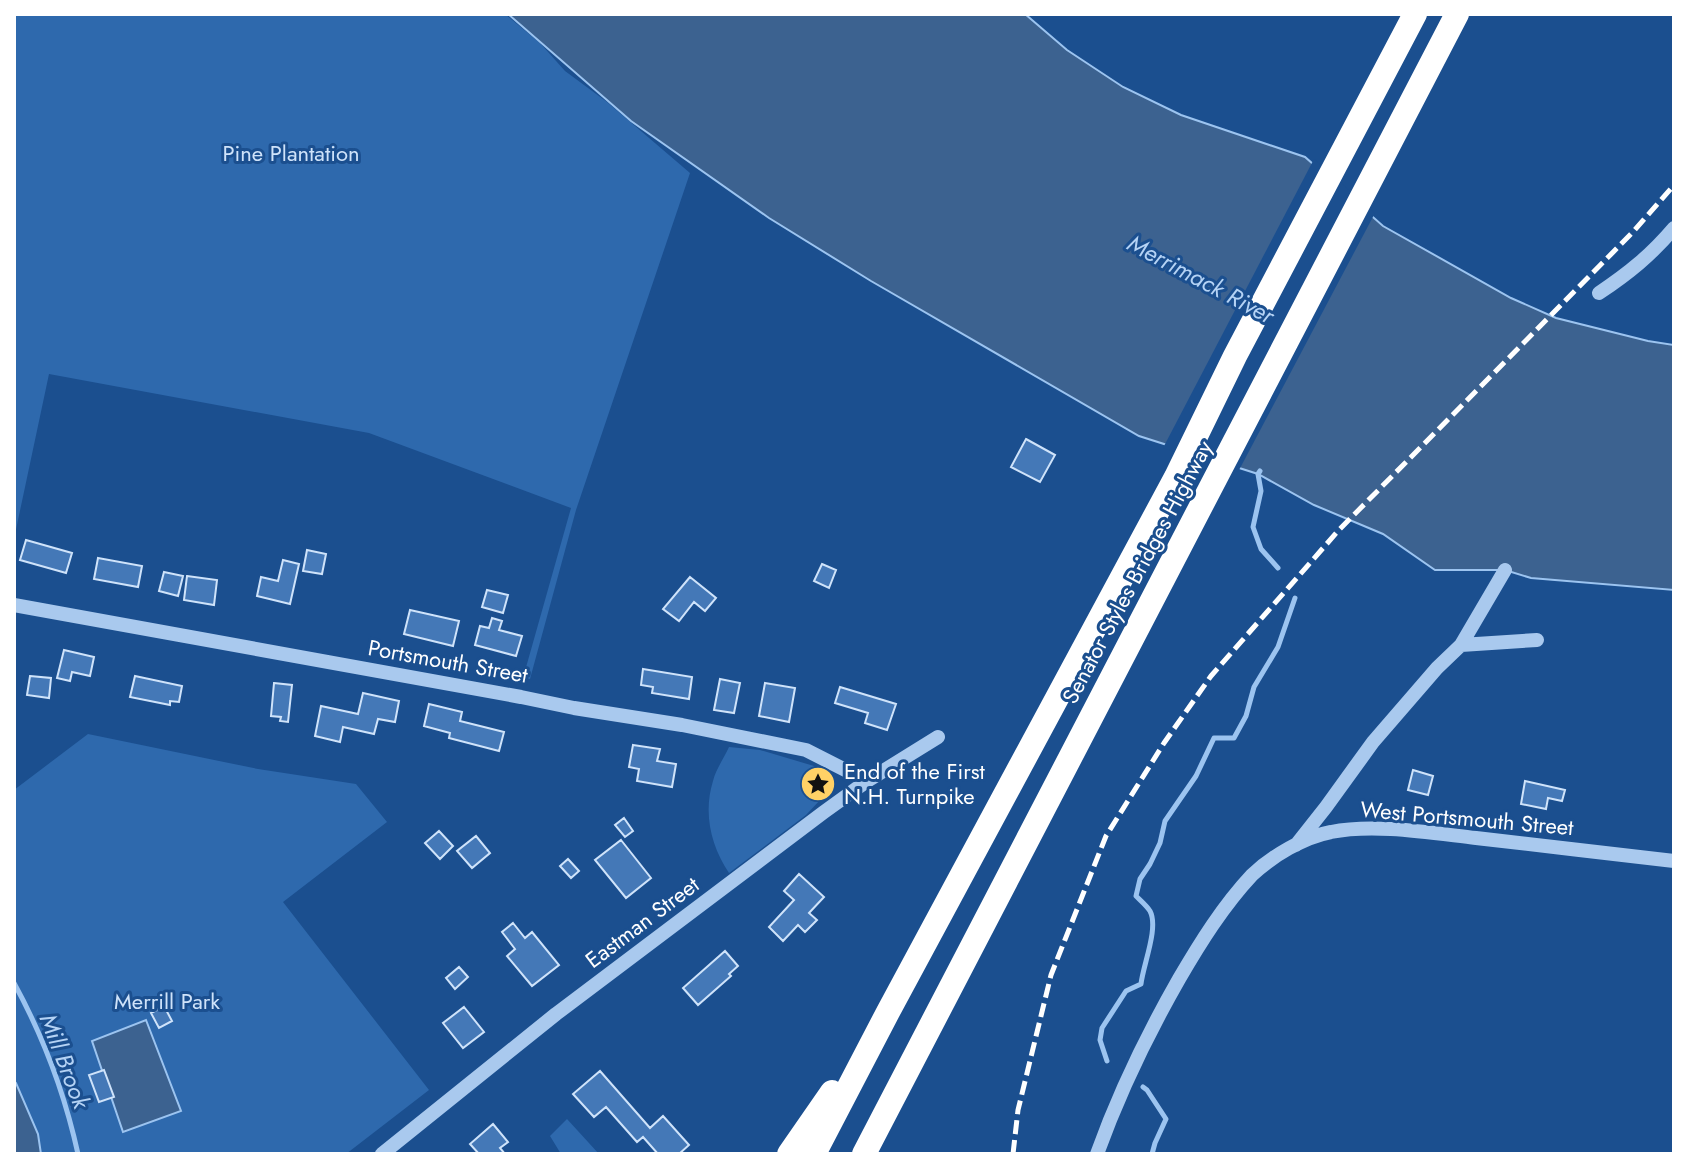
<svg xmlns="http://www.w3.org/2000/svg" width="1688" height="1168" font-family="Jost,sans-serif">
  <rect width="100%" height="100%" fill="#1b4f8f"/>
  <path fill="#2e69ad" d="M14 14H505L540 43 565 71 607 102 690 173 576 510 530 679 523 678 571 508 369 433 49 374 14 539Z
    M88 734 258 769 356 784 387 822 283 902 429 1090 346 1154H14V790Z
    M729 747 760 750 814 766 822 774 824 788 821 799 806 815 729 873C711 846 703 813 713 781 716 769 724 758 729 747Z
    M567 1119 599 1154H561L550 1136Z"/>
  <path fill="#3c6290" stroke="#9cc4f0" stroke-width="2" d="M508 14H1025L1067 50 1123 87 1181 115 1305 157 1383 226 1511 298 1556 318 1648 341 1674 345V590L1531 578 1505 570H1435L1383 534 1314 505 1258 474 1139 436 871 281 769 218 631 121Z
    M146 1020 181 1111 123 1132 92 1041Z
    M14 1081 16 1083 38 1134 41 1154H14Z"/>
  <path fill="#1b4f8f" d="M1314 159 1375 213 1238 472 1163 448Z"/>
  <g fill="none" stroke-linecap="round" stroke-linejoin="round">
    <path stroke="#9cc4f0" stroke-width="5" d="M1260 471 1258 474 1261 491 1253 527 1261 549 1278 568
      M14 983C43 1036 65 1095 78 1154
      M1107 1061 1100 1040 1102 1028 1126 991 1141 984C1143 965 1159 928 1150 911 1147 906 1140 900 1136 896L1140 879 1150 864 1160 843 1165 821 1196 776 1214 738H1234L1246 716 1254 687 1278 647 1295 598
      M1143 1087 1147 1090 1166 1119 1155 1143 1152 1154"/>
  </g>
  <path fill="#4478b7" stroke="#cfe3fa" stroke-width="2" d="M1026 439 1055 455 1040 482 1011 467Z
    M26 540 72 553 66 573 20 560Z
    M307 550 326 554 322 574 303 571Z
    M98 558 142 566 138 587 94 579Z
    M283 560 299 564 290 604 257 596 261 577 278 581Z
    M822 564 836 570 829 588 814 581Z
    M164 572 183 576 178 596 159 591Z
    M187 576 217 580 214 605 184 600Z
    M690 577 716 598 705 611 694 602 679 621 663 609Z
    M487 590 508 595 503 613 482 607Z
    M410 610 459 621 453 646 404 634Z
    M492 618 502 621 499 630 522 636 516 656 475 645 480 626 489 628Z
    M64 650 94 657 90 676 72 672 70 681 57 678Z
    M643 669 692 677 689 699 652 693 653 687 641 685Z
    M30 676 51 678 49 698 27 695Z
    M135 676 182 686 179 702 170 701V705L130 697Z
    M720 679 740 683 734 713 714 710Z
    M274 683 292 685 288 722 280 721 281 717 271 716Z
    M765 683 795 688 789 722 759 716Z
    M840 687 896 704 887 730 865 723 868 713 835 703Z
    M363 693 399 701 395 722 378 719 374 734 343 727 340 742 315 736 321 706 358 714Z
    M429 704 462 712 460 721 504 732 499 751 449 738 450 733 424 726Z
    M633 745 660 749 657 761 676 764 672 787 637 781 639 769 629 767Z
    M1413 770 1433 776 1428 795 1408 790Z
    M1525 781 1565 790 1562 801 1548 798 1546 809 1521 804Z
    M624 818 633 831 625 837 615 825Z
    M439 831 453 846 440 859 425 843Z
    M476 836 490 853 472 868 457 851Z
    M621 840 651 878 626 898 595 860Z
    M568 859 579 871 571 878 560 866Z
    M799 874 824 897 809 913 817 920 805 932 798 925 783 941 769 927 794 900 784 891Z
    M513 923 525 938 532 932 559 965 532 986 507 956 515 949 502 932Z
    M725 951 738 966 729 974 731 976 698 1005 683 988Z
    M459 967 468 977 455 989 446 978Z
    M164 1006 172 1021 159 1028 151 1013Z
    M464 1007 484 1032 463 1048 443 1023Z
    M104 1070 114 1097 99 1102 89 1075Z
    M600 1071 650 1128 663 1116 689 1145 679 1154H658L643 1137 637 1142 606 1107 594 1117 573 1094Z
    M493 1124 508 1142 500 1148 505 1154H479L470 1144Z"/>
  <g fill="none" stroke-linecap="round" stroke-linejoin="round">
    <path stroke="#a9c9ee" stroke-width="14" d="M1599 293C1629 273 1651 255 1674 228
      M14 605 521 697 574 708 682 725 806 750 867 781
      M1461 645 1505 570
      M1296 845 1326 807 1373 742 1437 668 1461 645 1537 640
      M382 1154 556 1014 824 812 867 781 938 737
      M1097 1154C1119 1093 1147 1035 1179 979 1200 943 1223 906 1252 875 1272 856 1304 837 1331 832 1374 823 1432 833 1476 838 1542 846 1608 853 1674 861"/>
    <path stroke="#fff" stroke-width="24" d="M789 1154 832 1092
      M814 1154 888 1012 1176 477 1235 356 1415 14
      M864 1154 1457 14"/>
    <path stroke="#fff" stroke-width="5" stroke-dasharray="14 6" stroke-linecap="butt" d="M1013 1154 1018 1110 1051 975 1106 836 1164 743 1211 676 1338 531 1633 232 1674 185"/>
  </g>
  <defs>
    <g id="sight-disc" transform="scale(1.8)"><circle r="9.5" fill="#ffd166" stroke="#1b4f8f"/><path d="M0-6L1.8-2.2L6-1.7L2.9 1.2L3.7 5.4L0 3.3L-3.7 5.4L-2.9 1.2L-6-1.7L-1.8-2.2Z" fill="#111"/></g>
  </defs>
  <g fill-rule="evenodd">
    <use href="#sight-disc" x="818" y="784"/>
  </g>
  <g text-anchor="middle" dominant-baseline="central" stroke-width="6" stroke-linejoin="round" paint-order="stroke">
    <g font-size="22" fill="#cfe3fa" stroke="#1b4f8f">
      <text x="291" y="153">Pine Plantation</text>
      <text x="167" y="1001">Merrill Park</text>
    </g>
    <g font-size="22" fill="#fff" stroke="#1b4f8f">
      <text transform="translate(1137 572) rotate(-62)">Senator Styles Bridges Highway</text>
      <text transform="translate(448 661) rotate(10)">Portsmouth Street</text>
      <text transform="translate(1467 818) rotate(5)">West Portsmouth Street</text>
      <text transform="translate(642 922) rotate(-37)">Eastman Street</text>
    </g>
    <g font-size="22" fill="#fff" stroke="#1b4f8f" text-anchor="start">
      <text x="844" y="771">End of the First<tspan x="844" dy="25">N.H. Turnpike</tspan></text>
    </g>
    <g font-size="24" font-style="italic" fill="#b5d3f5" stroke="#1b4f8f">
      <text transform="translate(1201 279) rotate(28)">Merrimack River</text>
      <text transform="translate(65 1061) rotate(69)">Mill Brook</text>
    </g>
  </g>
  <rect width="1688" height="1168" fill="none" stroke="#ffffff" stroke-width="32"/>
</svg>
